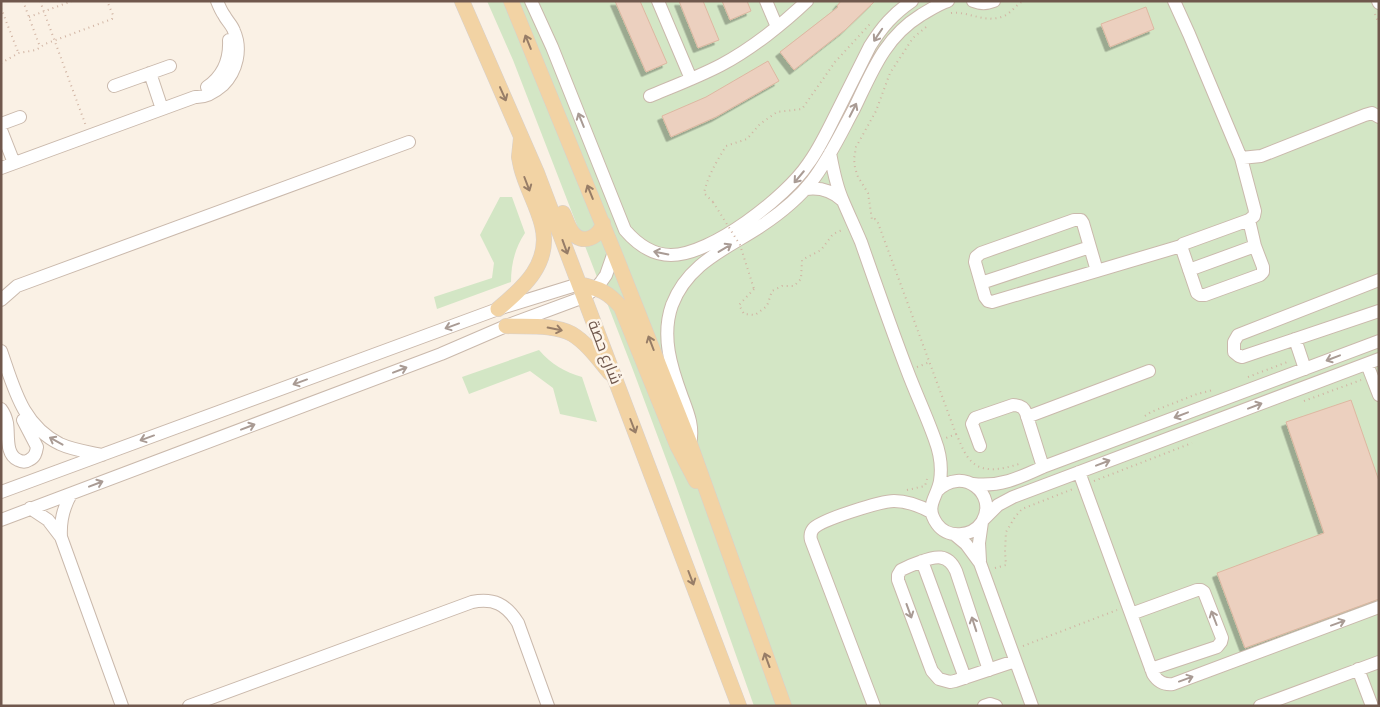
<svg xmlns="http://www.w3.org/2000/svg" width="1380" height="707" font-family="Poppins,Cairo,sans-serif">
  <defs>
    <filter id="shadow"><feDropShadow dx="-4.5" dy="4.5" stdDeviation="0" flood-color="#0004"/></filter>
  </defs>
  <rect width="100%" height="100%" fill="#faf1e5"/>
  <path fill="#d3e6c5" d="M487 1H1379V706H754L675 483 633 370 513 60Z
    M500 197H512L525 233C515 248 511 264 511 282L437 309 434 297 492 278 494 263 480 235Z
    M539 350C551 364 565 372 582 377L597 422 560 414 553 388 530 371 469 394 462 377Z"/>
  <path fill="#ecd0bf" stroke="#ddb7a1" filter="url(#shadow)" d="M615 1H640L667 63 646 72Z
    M679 1H703L719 40 698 48Z
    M722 1H747L751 11 730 20Z
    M841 1H875L845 30 794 70 780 52 838 7 837 6Z
    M1146 7 1154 29 1110 47 1101 24Z
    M768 61 779 81 716 117 671 137 662 116 706 97Z
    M1351 400 1379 481V599L1245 648 1217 573 1324 533 1286 422Z"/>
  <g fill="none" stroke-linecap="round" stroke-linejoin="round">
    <g stroke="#cab9ac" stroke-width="14">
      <path id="minor" d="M531 1 552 47 625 230C637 244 652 255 671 255 711 255 786 197 808 164 817 152 824 138 831 124 844 98 857 72 870 46 882 27 893 14 912 1
        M658 1 691 79
        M766 1 777 27
        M973 1C981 4 986 4 994 1
        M1174 1 1189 34 1241 158 1255 211 1254 216 1249 220 1183 244 1181 246 1197 293 1200 295H1205L1260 275 1263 272V267L1255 246 1249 220
        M1378 1 1379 3
        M150 73 162 109
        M114 86 170 66
        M207 87C223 76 230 60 229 40
        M650 96C674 86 698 77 721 65 750 50 784 23 807 1
        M1 124 20 117
        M1 130 14 163
        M830 153C833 169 836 186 843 201 849 215 855 228 861 242 876 285 891 328 907 370 916 394 927 417 935 440 940 453 942 468 940 481 937 498 924 506 937 524 948 539 972 537 982 522 999 494 962 465 937 491
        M1241 158 1261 156 1365 115 1372 113 1379 117
        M1 168 195 97C206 98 215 92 223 85 237 71 242 49 234 31 232 25 227 21 224 15 221 11 219 6 217 1
        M806 189C820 187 831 190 842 200
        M1189 270 1255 246
        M1097 271 1083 223 1081 220H1074L981 253 976 257 975 262 985 297 988 301 992 302 1181 246
        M1379 280 1238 335 1234 342V352L1239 356 1242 357 1379 311
        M981 283 1090 247
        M1 300 17 286 409 142
        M1295 339 1305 369
        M1 351C14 388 22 425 60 444 73 450 89 452 102 455
        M1367 364 1379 395
        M1 409C4 413 6 418 7 423 9 435 5 454 18 460 22 462 26 462 29 460 35 457 36 453 37 447L23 420
        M1027 417 1149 371
        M690 444C694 427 688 413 682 397 671 367 661 336 672 305 688 263 726 249 761 226 779 214 798 199 812 181 829 159 841 133 854 109 872 72 884 38 921 15 930 10 938 4 948 1
        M980 446 972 424 975 418 1013 405C1019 405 1024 407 1026 413L1043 467
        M1079 472 1153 674C1158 682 1164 685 1173 684L1379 607
        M973 484C1000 487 1019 478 1043 467L1379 341
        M1 492 498 309 579 284
        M30 508 48 520 61 537 122 706
        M984 519 998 505 1013 497 1379 359
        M1 520 441 354 506 326 584 297 596 288 601 282 606 275 614 252
        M954 534 966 544 980 563 1032 706
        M61 537C60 521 63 508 71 494
        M922 561 965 678
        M980 561 979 543 982 522
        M1131 614 1197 590H1201L1204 592 1222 638 1221 642 1217 647 1151 669
        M1358 669 1372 706
        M989 670 956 571C948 553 935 556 920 562 914 564 907 567 901 570L898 575V580L930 666 932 671 939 679 950 682 955 681 1015 661
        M189 706 472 602C494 598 506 604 518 623L548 706
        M874 706 811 540C810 536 810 533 813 529 820 520 881 501 894 501 907 501 920 506 931 512
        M984 706 990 704 996 706
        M1260 706 1379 662"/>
    </g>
    <g stroke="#d7d0cd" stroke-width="16">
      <path id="major" d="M462 1 537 173 739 706
        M511 1 614 252 690 444 784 706
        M563 213C566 219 568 227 572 232 582 246 600 237 603 223
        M579 284C600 289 607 291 621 307L677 445 696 481
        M498 309C523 288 552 263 542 225 537 205 526 187 521 167L519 157 521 138
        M506 326C527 327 553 324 572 334 587 343 599 360 610 373"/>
    </g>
    <path stroke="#d1b4a3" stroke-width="2" stroke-dasharray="1 4" stroke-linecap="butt" d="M23 1 40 47
      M40 1 86 126
      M1 8 18 52
      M951 13C969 11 985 24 1004 16 1011 13 1016 5 1023 1
      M1375 14 1379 24
      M29 17 72 1
      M926 27 913 38 890 73 876 111 856 147 854 159 855 168 858 177 868 193 872 220 875 219 878 223 956 434 946 438
      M1 63 19 53 36 50 45 44 112 19 113 15 107 1
      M713 202 704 193C708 175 717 161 726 146L747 139 760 124 777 112 802 109 835 62 870 24
      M754 289 739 305 744 314 755 315 767 306 772 291 782 286H794L801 279 802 260 821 250 833 234 842 230
      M917 367 930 362
      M1248 377 1290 361
      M1304 401 1361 380
      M1145 416 1151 412 1197 394 1213 390
      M956 434C960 441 962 449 967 456 980 476 1003 469 1022 463
      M1094 481 1192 443
      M907 490 925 486 927 479
      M995 568 1006 565 1005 552 1006 532 1015 517 1022 509 1073 489
      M1023 646 1117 610"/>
    <use href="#minor" stroke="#fff" stroke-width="12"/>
    <use href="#major" stroke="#f2d3a4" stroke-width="15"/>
    <path stroke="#d1b4a3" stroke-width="2" stroke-dasharray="1 4" stroke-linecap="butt" d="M713 202 740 245 754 289"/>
  </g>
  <defs><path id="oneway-shaft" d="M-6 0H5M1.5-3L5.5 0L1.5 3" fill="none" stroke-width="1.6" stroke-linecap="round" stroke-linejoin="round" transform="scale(1.25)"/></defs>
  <g stroke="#a99b94">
    <use href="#oneway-shaft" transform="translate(878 35) rotate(124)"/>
    <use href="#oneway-shaft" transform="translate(853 110) rotate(-63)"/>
    <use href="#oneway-shaft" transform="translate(581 120) rotate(-112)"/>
    <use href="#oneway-shaft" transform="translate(799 177) rotate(130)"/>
    <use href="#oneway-shaft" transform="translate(725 248) rotate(-31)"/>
    <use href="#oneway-shaft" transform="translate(661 253) rotate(-169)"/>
    <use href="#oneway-shaft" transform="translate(452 326) rotate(160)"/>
    <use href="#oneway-shaft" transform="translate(1333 358) rotate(159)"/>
    <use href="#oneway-shaft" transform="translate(400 370) rotate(-21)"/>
    <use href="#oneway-shaft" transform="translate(300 382) rotate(160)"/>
    <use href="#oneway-shaft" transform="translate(1255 406) rotate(-21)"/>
    <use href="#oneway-shaft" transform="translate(1181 415) rotate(159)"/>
    <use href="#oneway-shaft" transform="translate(248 427) rotate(-21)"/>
    <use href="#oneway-shaft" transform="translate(147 438) rotate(160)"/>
    <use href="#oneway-shaft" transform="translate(56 441) rotate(-151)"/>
    <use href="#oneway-shaft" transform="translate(1103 463) rotate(-21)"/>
    <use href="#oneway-shaft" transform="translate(96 484) rotate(-21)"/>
    <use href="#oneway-shaft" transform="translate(909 611) rotate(70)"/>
    <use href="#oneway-shaft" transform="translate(1214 618) rotate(-111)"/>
    <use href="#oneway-shaft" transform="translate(1338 623) rotate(-20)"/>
    <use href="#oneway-shaft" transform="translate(974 624) rotate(-108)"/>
    <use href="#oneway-shaft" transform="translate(1186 679) rotate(-20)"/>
  </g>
  <g stroke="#977d67">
    <use href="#oneway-shaft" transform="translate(528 42) rotate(-112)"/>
    <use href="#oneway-shaft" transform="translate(503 94) rotate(66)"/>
    <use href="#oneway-shaft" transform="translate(527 184) rotate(69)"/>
    <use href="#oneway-shaft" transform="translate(590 192) rotate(-112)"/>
    <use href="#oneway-shaft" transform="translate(565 247) rotate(70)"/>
    <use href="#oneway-shaft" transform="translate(555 329) rotate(11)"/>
    <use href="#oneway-shaft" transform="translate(651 343) rotate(-111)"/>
    <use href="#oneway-shaft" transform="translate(633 426) rotate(69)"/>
    <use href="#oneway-shaft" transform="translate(691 578) rotate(69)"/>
    <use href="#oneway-shaft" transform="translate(767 660) rotate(-110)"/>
  </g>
  <g text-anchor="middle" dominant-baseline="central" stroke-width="5" stroke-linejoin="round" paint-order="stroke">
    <g font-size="16" fill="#70584d" stroke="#fdf5ea">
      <text transform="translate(605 352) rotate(69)">شارع حصة</text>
    </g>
  </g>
  <rect width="1380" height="707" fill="none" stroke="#70584d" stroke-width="5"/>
</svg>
